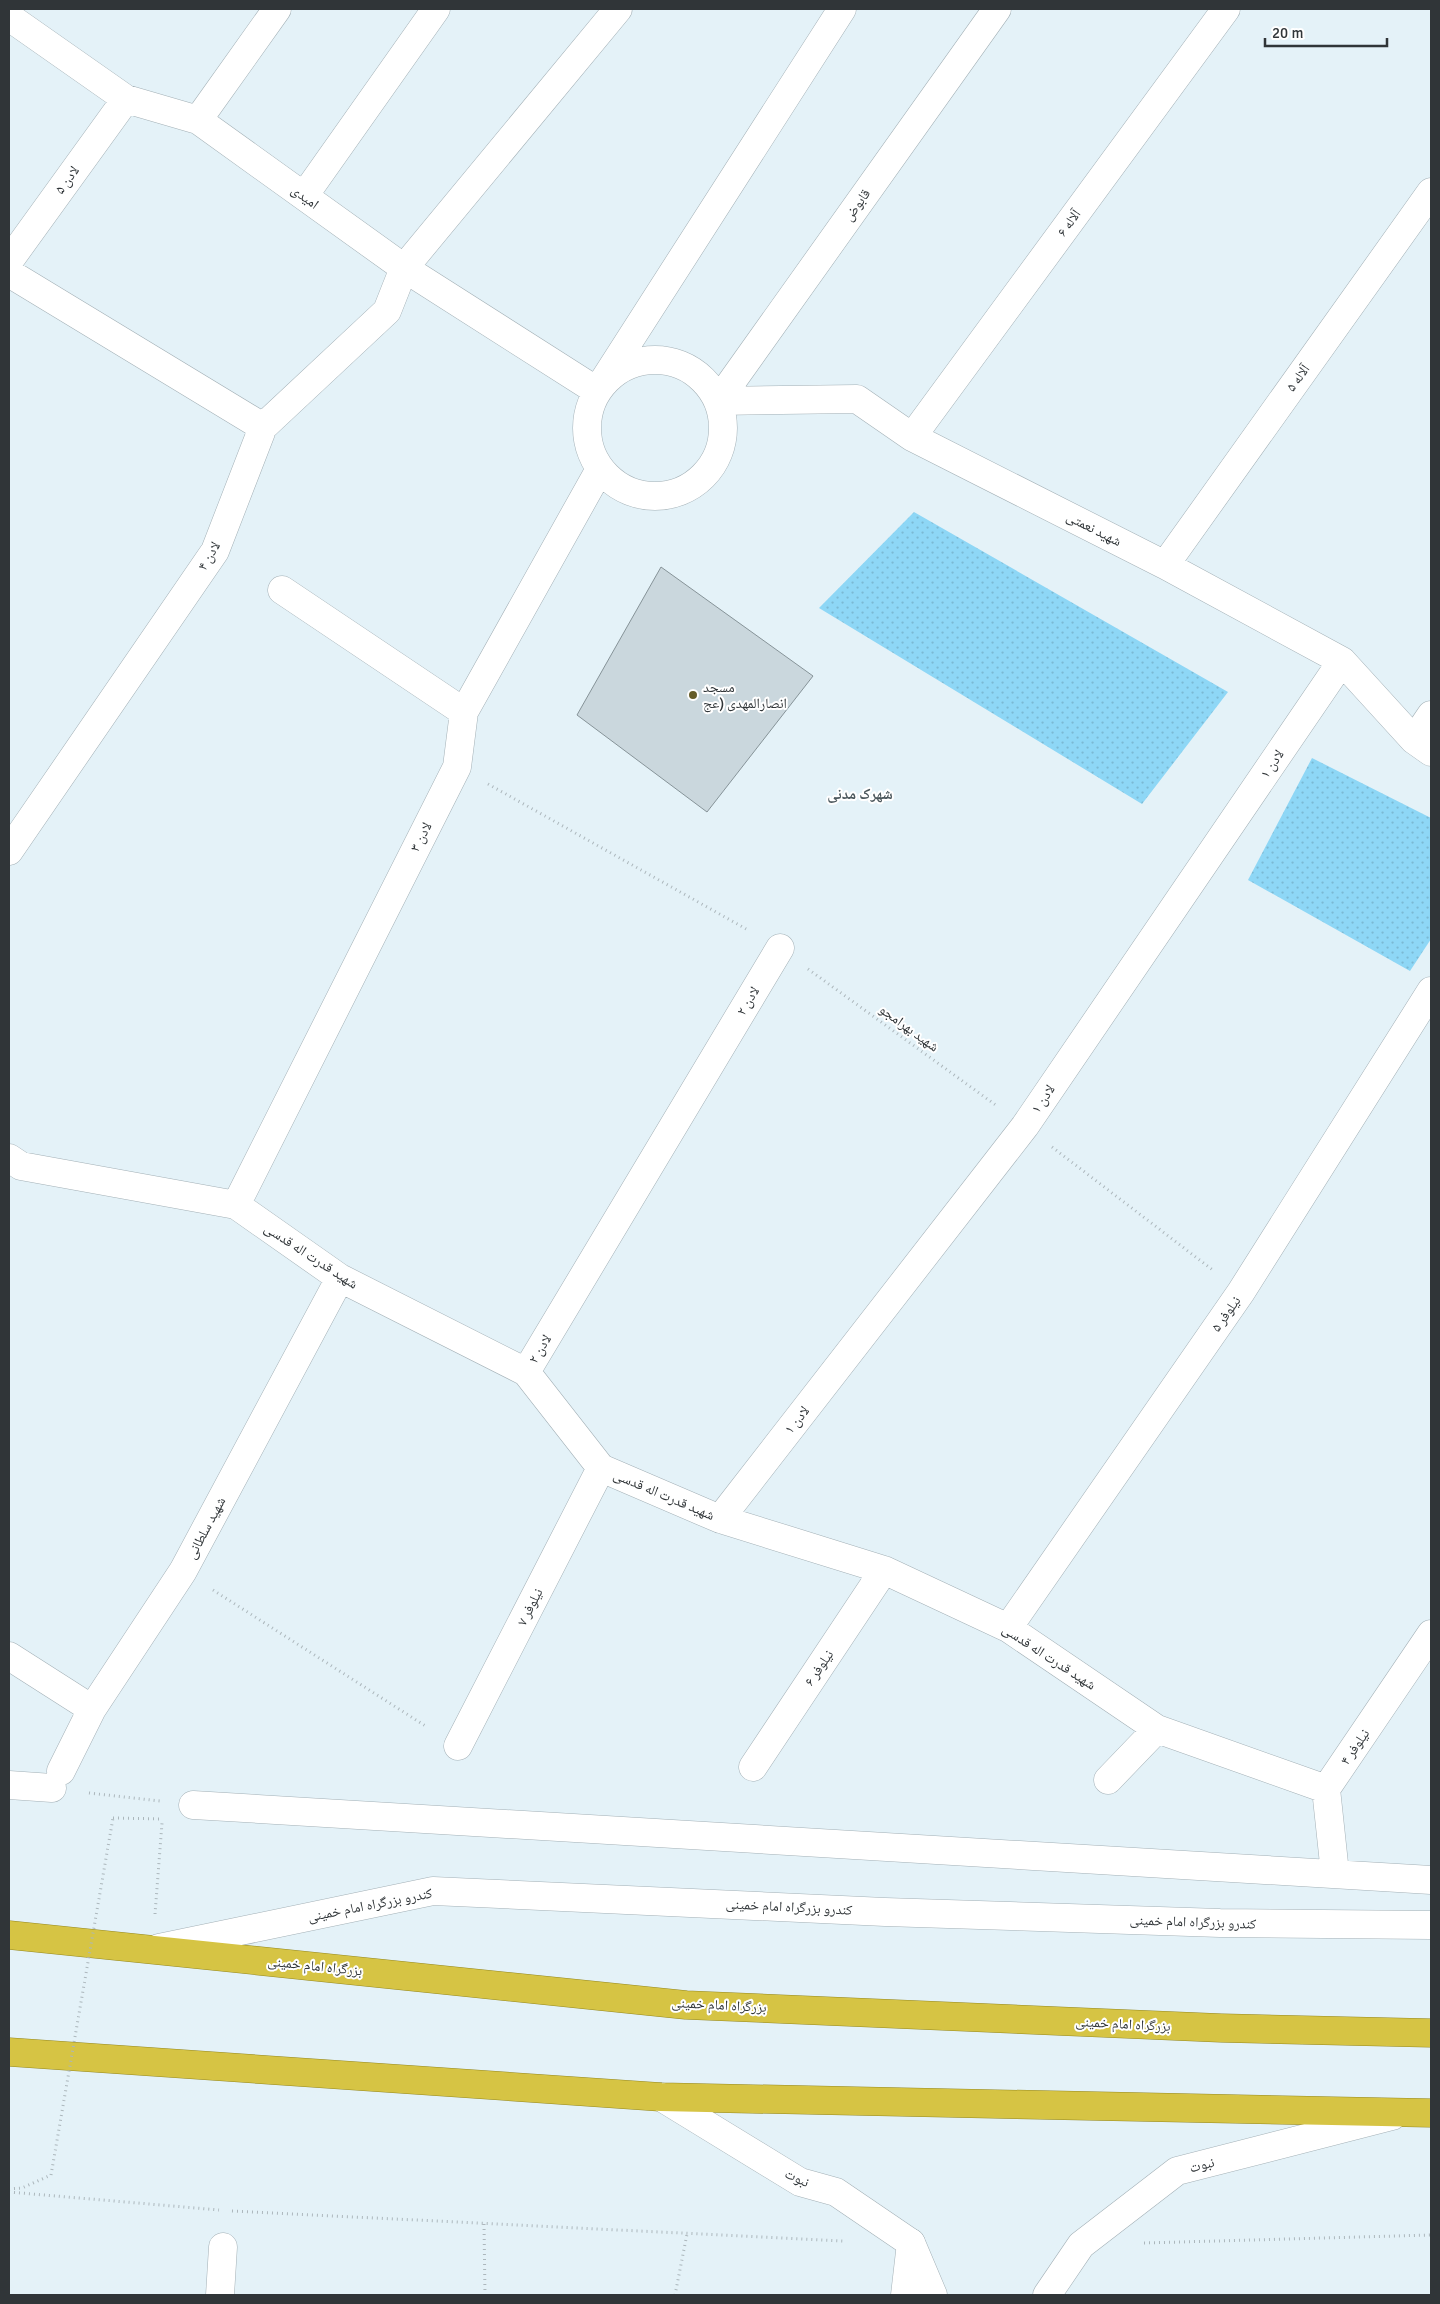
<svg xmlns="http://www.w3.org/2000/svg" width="1440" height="2304" font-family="Signika,'Noto Naskh Arabic',sans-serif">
  <defs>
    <pattern id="park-dots" width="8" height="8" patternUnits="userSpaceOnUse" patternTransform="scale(1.25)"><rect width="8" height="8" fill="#8ed7f6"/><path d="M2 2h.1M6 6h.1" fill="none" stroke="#7bb9d4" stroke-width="1.8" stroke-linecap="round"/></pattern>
  </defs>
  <rect width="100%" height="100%" fill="#e4f2f8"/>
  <path fill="url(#park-dots)" d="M914 512 1228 692 1142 804 819 608Z
    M1312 758 1431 818V939L1410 971 1248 880Z"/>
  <path fill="#cad7dd" stroke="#869398" d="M661 567 813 676 707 812 577 715Z"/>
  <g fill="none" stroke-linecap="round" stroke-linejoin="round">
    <g stroke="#a3b0b6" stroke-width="29">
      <path id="minor" d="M9 17 126 99 198 120 404 268 597 391 842 9
        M198 120 277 9
        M304 196 436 9
        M9 261 126 99
        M9 273 263 427
        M587 428a68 68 0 1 1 136 0a68 68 0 1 1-136 0Z
        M718 401 857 399 912 437 1165 565 1342 661 1414 740 1431 752
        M718 401 997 9
        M912 437 1226 9
        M1165 565 1431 192
        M282 590 464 712
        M1414 740 1431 715
        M9 851 215 551 263 427 387 311 404 268 618 9
        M9 1158 21 1166 236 1205 340 1278 526 1372 601 1468 720 1519 884 1570 1008 1628 1157 1729 1326 1789
        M236 1205 457 767 464 712 600 469
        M526 1372 780 948
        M720 1519 1025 1126 1342 661
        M1008 1628 1241 1292 1431 991
        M9 1656 92 1709
        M458 1746 601 1468
        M753 1767 884 1570
        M61 1771 92 1709 183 1571 340 1278
        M1108 1780 1157 1729
        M9 1785 52 1788
        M193 1805 1431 1880
        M1335 1873 1326 1789 1431 1634
        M220 2295 223 2247
        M905 2295 911 2243"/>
    </g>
    <g stroke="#a3b0b6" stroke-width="29">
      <path id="tertiary" d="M159 1948 433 1891 885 1912 1220 1923 1431 1925"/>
    </g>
    <g stroke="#a3b0b6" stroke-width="29">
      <path id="secondary" d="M661 2097 800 2182 836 2192 911 2243 933 2295
        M1047 2295 1081 2245 1177 2171 1392 2116"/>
    </g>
    <g stroke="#958922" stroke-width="29">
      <path id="trunk" d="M9 1935 686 2005 1221 2028 1431 2033
        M9 2052 661 2097 1431 2113"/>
    </g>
    <path stroke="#acb7bc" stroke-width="3" stroke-dasharray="1 4" stroke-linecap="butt" d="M488 784 748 930
      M808 969 997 1106
      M1052 1147 1214 1271
      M213 1590 427 1727
      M89 1793 160 1801
      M113 1818 163 1819
      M155 1914 162 1823
      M9 2189 22 2188 51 2175
      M9 2192 219 2210
      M232 2211 843 2241
      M484 2224 485 2295
      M1144 2243 1431 2235
      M675 2295 687 2234"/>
    <use href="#minor" stroke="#fff" stroke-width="28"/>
    <use href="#tertiary" stroke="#fff" stroke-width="28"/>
    <use href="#secondary" stroke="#fff" stroke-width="28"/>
    <use href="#trunk" stroke="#d6c444" stroke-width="28"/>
    <path stroke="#acb7bc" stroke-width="3" stroke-dasharray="1 4" stroke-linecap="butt" d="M51 2175 113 1818"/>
  </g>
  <circle fill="#655d29" stroke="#fff" stroke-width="2" cx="693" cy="695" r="5"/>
  <g text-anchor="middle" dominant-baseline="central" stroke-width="4" stroke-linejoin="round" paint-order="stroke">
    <g font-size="14" fill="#303538" stroke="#fff">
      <text transform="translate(67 180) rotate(-54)">لادن ۵</text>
      <text transform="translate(305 197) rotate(36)">امیدی</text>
      <text transform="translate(857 205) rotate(-55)">قابوض</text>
      <text transform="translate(1069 223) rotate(-54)">آلاله ۶</text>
      <text transform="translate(1298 378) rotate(-54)">آلاله ۵</text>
      <text transform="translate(1094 529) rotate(27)">شهید نعمتی</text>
      <text transform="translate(209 556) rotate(-60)">لادن ۴</text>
      <text transform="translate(1272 764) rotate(-56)">لادن ۱</text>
      <text transform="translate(421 837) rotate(-63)">لادن ۳</text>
      <text transform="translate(748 1001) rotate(-59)">لادن ۲</text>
      <text transform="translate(909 1028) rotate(36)">شهید بهرامجو</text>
      <text transform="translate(1043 1099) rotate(-56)">لادن ۱</text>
      <text transform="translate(311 1256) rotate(33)">شهید قدرت اله قدسی</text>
      <text transform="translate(1226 1314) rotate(-55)">نیلوفر ۵</text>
      <text transform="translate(540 1349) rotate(-59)">لادن ۲</text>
      <text transform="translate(797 1420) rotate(-52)">لادن ۱</text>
      <text transform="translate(664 1495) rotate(23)">شهید قدرت اله قدسی</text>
      <text transform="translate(206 1528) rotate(-62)">شهید سلطانی</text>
      <text transform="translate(530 1607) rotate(-63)">نیلوفر ۷</text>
      <text transform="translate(1049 1657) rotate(33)">شهید قدرت اله قدسی</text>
      <text transform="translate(819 1668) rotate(-56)">نیلوفر ۶</text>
      <text transform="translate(1355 1747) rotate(-56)">نیلوفر ۴</text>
      <text transform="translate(370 1905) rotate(-11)">کندرو بزرگراه امام خمینی</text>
      <text transform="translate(789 1907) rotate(3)">کندرو بزرگراه امام خمینی</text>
      <text transform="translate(1193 1922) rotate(2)">کندرو بزرگراه امام خمینی</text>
      <text transform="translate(315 1966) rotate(6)">بزرگراه امام خمینی</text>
      <text transform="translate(719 2005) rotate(3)">بزرگراه امام خمینی</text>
      <text transform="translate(1123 2024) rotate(3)">بزرگراه امام خمینی</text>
      <text transform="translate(1202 2165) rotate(-14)">نبوت</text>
      <text transform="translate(797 2178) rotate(25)">نبوت</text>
    </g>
    <g font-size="14" fill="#303538" stroke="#fff" text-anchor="start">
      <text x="703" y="687">مسجد<tspan x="703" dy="16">انصارالمهدی (عج</tspan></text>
    </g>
    <g font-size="15" font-weight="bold" fill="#4b575c" stroke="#fff">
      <text x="860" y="794">شهرک مدنی</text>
    </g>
  </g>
  <rect width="1440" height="2304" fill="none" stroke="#303538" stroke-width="20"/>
  <path d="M1265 38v8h122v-8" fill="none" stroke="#303538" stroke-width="2.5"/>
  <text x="1272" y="38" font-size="15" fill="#303538" stroke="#ffffff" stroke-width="4" paint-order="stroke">20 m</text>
</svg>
